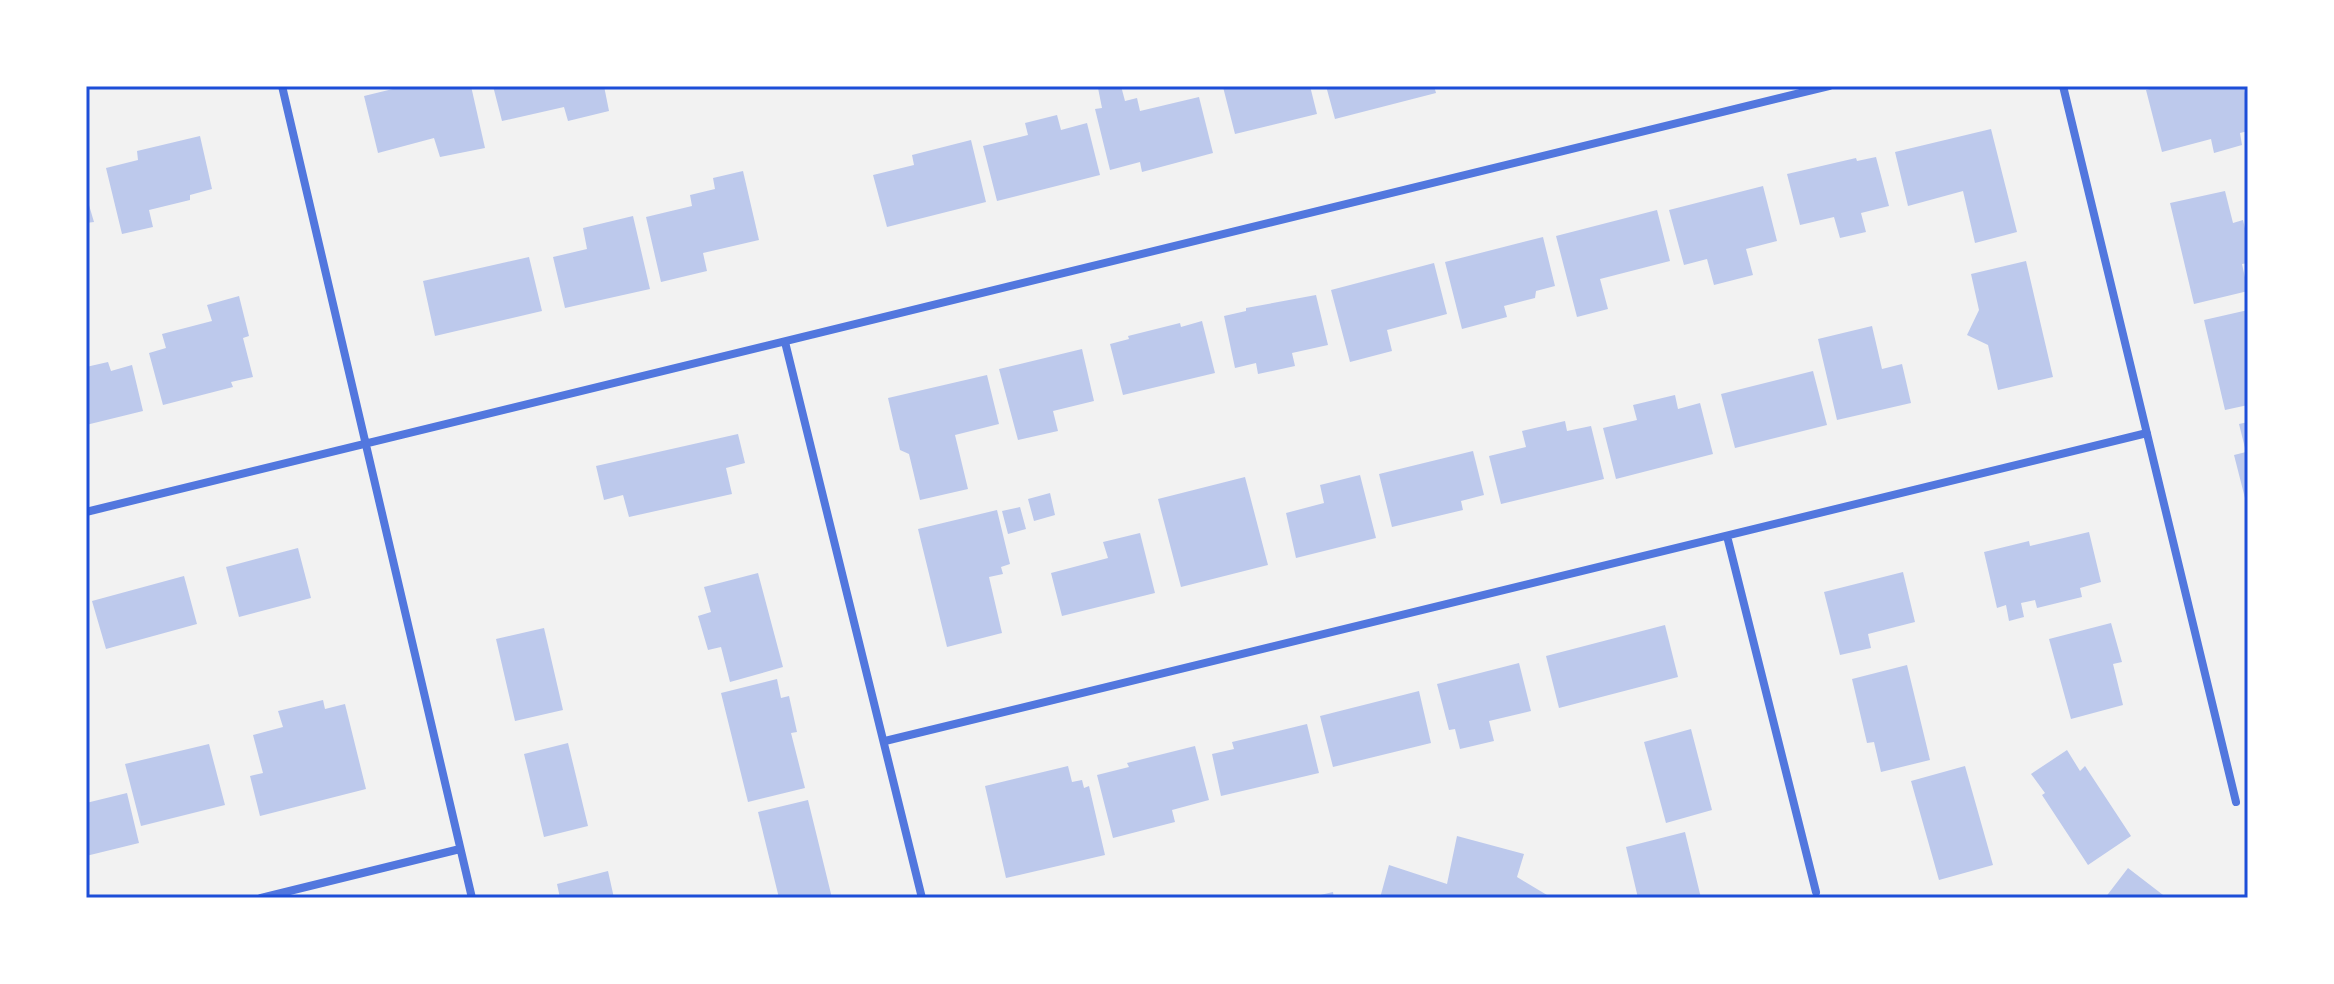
<svg xmlns="http://www.w3.org/2000/svg" width="2334" height="984" font-family="'Titillium Web',sans-serif">
  <rect width="100%" height="100%" fill="#f2f2f2"/>
  <path fill="#bdc9ec" d="M405 86H471L485 148 440 157 434 138 378 153 364 96Z
    M493 86H604L609 111 568 121 564 107 502 121Z
    M1107 86H1121L1125 101 1137 98 1140 111 1199 97 1213 153 1142 172 1140 162 1110 170 1095 109 1102 108 1098 88Z
    M1310 86 1317 114 1235 134 1223 87Z
    M1326 86H1434L1436 93 1335 119Z
    M2162 86H2243L2248 104V131L2240 133 2242 145 2214 153 2211 139 2162 152 2146 90Z
    M1057 115 1061 130 1087 123 1100 175 997 201 983 146 1028 135 1025 123Z
    M1991 129 2017 232 1975 243 1963 191 1908 206 1895 152Z
    M200 136 212 189 190 195V200L149 210 153 227 122 234 106 168 138 160 137 151Z
    M971 140 986 202 887 227 873 175 914 165 912 155Z
    M1876 157 1889 206 1861 213 1866 232 1840 238 1834 217 1800 225 1787 174 1856 158 1857 161Z
    M743 171 759 240 703 253 707 271 661 282 646 217 692 206 690 195 715 189 713 178Z
    M1763 186 1777 241 1746 249 1753 275 1714 285 1707 259 1684 265 1669 210Z
    M2225 191 2233 223 2243 220 2248 241V263L2242 264 2248 291 2194 304 2170 203Z
    M86 195 94 222 86 223Z
    M1657 210 1670 261 1600 279 1608 309 1577 317 1556 236Z
    M633 216 650 289 565 308 553 257 587 249 583 228Z
    M1543 237 1555 286 1536 291 1535 298 1504 306 1507 317 1462 329 1445 262Z
    M529 257 542 311 435 336 423 281Z
    M2026 261 2053 377 1998 390 1988 345 1967 335 1979 310 1971 274Z
    M1434 263 1447 314 1387 330 1392 351 1350 362 1331 290Z
    M1316 295 1328 345 1292 353 1295 366 1258 374 1256 363 1235 368 1224 316 1246 311V308Z
    M239 296 249 336 243 338 253 377 231 382 233 387 163 405 149 353 166 348 162 334 212 321 207 305Z
    M2248 310V405L2225 410 2204 320Z
    M1202 321 1215 373 1123 395 1110 344 1129 339 1128 336 1180 323 1181 327Z
    M1872 326 1882 369 1902 364 1911 403 1837 420 1818 339Z
    M1082 349 1094 401 1053 411 1058 431 1018 440 999 369Z
    M108 362 111 371 132 365 143 411 86 425V367Z
    M1813 371 1827 425 1735 448 1721 394Z
    M987 375 999 424 955 435 968 489 920 500 909 454 900 450 888 398Z
    M1675 395 1678 409 1700 403 1713 454 1616 479 1603 428 1637 420 1633 405Z
    M1565 421 1567 431 1591 426 1604 479 1501 504 1489 456 1526 447 1522 431Z
    M2248 422V506H2247L2234 455 2246 452 2239 424Z
    M738 434 745 463 726 468 732 494 629 517 623 495 604 500 596 466Z
    M1473 451 1484 495 1461 501 1463 510 1392 527 1379 474Z
    M1360 475 1376 538 1296 558 1286 513 1324 503 1320 485Z
    M1245 477 1268 565 1181 587 1158 499Z
    M1050 493 1055 515 1034 521 1028 499Z
    M1020 507 1026 529 1008 534 1002 511Z
    M997 510 1010 564 1001 567 1003 574 989 577 1002 633 947 647 918 529Z
    M2089 532 2101 582 2080 588 2082 597 2037 608 2035 600 2021 603 2024 617 2009 621 2006 605 1997 608 1984 552 2029 541 2030 546Z
    M1140 533 1155 593 1062 616 1051 573 1108 558 1103 542Z
    M298 548 311 598 239 617 226 567Z
    M1903 572 1915 622 1868 634 1871 648 1840 655 1824 592Z
    M758 573 783 667 730 682 721 647 708 650 698 616 711 612 704 587Z
    M184 576 197 624 106 649 92 601Z
    M2111 623 2122 662 2113 664 2123 705 2071 719 2049 639Z
    M1665 625 1678 677 1559 708 1546 656Z
    M544 628 563 710 515 721 496 639Z
    M1519 663 1531 711 1489 721 1494 741 1460 749 1455 729 1449 730 1437 684Z
    M1907 665 1930 760 1881 772 1874 742 1867 743 1852 679Z
    M777 679 781 698 789 696 797 732 791 733 805 788 748 802 721 693Z
    M1419 691 1431 743 1333 767 1320 716Z
    M323 700 325 709 345 704 366 789 260 816 250 776 263 773 253 735 283 727 278 711Z
    M1307 724 1319 773 1221 796 1212 754 1234 749 1232 742Z
    M1691 729 1712 810 1666 823 1644 742Z
    M568 743 588 826 544 837 524 754Z
    M209 744 225 805 141 826 125 764Z
    M1195 746 1209 800 1172 810 1175 822 1113 838 1097 775 1129 767 1127 763Z
    M2067 750 2080 771 2085 766 2131 836 2088 865 2042 795 2045 793 2031 774Z
    M1068 766 1072 782 1082 780 1084 788 1089 786 1105 855 1006 878 985 786Z
    M1965 766 1993 865 1939 880 1911 781Z
    M127 793 139 843 86 856V803Z
    M808 800 832 898H779L758 812Z
    M1685 832 1701 898H1638L1626 847Z
    M1457 836 1524 854 1517 877 1552 898H1380L1389 865 1447 884Z
    M2128 868 2167 898H2105Z
    M608 871 614 898H560L557 884Z
    M1333 892 1334 898H1312V897Z"/>
  <g fill="none" stroke-linecap="round" stroke-linejoin="round">
    <path stroke="#5277de" stroke-width="8" d="M282 86 472 898
      M2063 86 2236 802
      M785 342 922 898
      M86 512 1829 86
      M1727 536 1816 892
      M885 741 2147 433
      M261 898 460 849"/>
  </g>
  <rect width="2334" height="984" fill="none" stroke="#ffffff" stroke-width="176"/>
  <rect x="88" y="88" width="2158" height="808" fill="none" stroke="#1d4ed8" stroke-width="3"/>
</svg>
